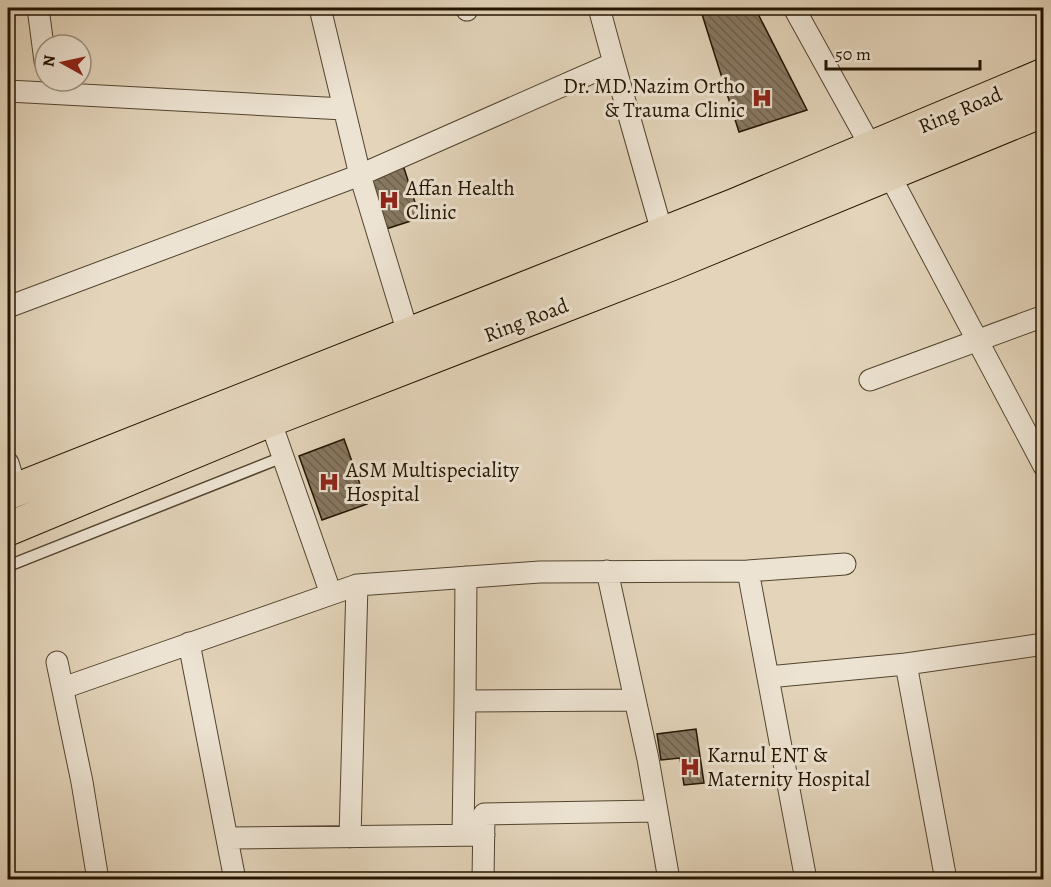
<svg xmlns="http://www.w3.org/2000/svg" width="1051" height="887" font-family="Alegreya,serif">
  <defs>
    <pattern id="building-back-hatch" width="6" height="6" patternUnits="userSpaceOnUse" patternTransform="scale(1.5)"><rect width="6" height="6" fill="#877861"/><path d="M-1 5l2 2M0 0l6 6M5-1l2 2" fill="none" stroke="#6e614e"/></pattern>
  </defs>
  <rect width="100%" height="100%" fill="#e3d4ba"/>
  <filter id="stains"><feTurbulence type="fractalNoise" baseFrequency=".00333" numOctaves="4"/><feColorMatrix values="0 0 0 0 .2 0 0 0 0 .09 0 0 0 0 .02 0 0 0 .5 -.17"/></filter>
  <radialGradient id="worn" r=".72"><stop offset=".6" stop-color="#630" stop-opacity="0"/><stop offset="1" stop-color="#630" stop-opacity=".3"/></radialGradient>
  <path fill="url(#building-back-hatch)" stroke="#231400" stroke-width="1.5" d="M711 8H755L807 110 739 132 701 11Z
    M403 165 420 218 383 230 366 176Z
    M344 439 367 504 322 520 299 456Z
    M696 729 704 783 684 785 680 758 661 760 657 734Z"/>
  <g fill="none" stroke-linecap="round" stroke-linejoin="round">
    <g stroke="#53442e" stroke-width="13">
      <path id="lane" d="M8 566 283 457"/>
    </g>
    <g stroke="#53442e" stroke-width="23">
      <path id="street" d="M38 8 45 61
        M320 8 360 175 408 333
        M467 8V10
        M599 8 614 63
        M794 8 871 147 889 174 1044 466
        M8 91 344 109
        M8 307 360 175 614 63 662 232
        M870 380 1044 316
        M270 420 331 594
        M8 463 16 489
        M607 571 648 759 669 880
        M466 577 465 701 635 700
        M189 643 235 880
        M57 662 82 782 98 880
        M768 677 906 664
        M63 688 357 585 540 572 748 571
        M463 835 465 701
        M350 837 357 585
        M227 838 484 835
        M483 880 484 814 657 811
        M806 880 748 571 845 564
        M946 880 906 664 1044 644"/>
    </g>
    <g stroke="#231400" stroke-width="35">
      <path id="highway" d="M8 493 735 205 1044 75
        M8 529 270 420 671 264 1044 110"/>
    </g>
    <use href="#lane" stroke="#ede3d2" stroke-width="10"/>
    <use href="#street" stroke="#ede3d2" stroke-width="21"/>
    <use href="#highway" stroke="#e3d4ba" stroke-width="33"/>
  </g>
  <defs>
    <g id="hospital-bare" transform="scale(1.62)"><path d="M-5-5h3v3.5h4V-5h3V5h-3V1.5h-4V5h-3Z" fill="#8f2418" stroke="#ede3d2" stroke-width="2.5" paint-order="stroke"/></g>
  </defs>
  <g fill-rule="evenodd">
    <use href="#hospital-bare" x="762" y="98"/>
    <use href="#hospital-bare" x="389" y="200"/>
    <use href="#hospital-bare" x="329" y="482"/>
    <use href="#hospital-bare" x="690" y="767"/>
  </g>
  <g text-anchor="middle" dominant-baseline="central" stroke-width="6" stroke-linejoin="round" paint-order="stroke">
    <g font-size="21" fill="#231400" stroke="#ede3d2" text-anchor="start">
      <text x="745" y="86" text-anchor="end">Dr. MD.Nazim Ortho<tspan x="745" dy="24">&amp; Trauma Clinic</tspan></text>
      <text x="406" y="188">Affan Health<tspan x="406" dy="24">Clinic</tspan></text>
      <text x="346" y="470">ASM Multispeciality<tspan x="346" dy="24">Hospital</tspan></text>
      <text x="707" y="755">Karnul ENT &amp;<tspan x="707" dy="24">Maternity Hospital</tspan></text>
    </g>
    <g font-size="21" fill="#231400" stroke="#ede3d2">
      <text transform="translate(960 110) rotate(-23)">Ring Road</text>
      <text transform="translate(526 320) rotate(-21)">Ring Road</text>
    </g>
  </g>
  <rect width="1051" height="887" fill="none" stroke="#e3d4ba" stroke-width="30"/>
  <rect x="9" y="9" width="1033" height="869" fill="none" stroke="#231400" stroke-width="3"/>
  <rect x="15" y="15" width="1021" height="857" fill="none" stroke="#231400" stroke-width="1.5"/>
  <g transform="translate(63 63) rotate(278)"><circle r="28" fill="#ede3d2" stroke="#9c907e" stroke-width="1.5"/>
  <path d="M0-4.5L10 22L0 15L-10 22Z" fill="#8f2418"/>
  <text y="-9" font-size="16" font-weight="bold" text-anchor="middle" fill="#231400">N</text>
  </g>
  <path d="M826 60v9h154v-9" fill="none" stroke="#231400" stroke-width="3"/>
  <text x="835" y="60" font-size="18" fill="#231400" stroke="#ede3d2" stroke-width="4.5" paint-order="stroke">50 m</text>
  <rect width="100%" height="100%" filter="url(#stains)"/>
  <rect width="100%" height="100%" fill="url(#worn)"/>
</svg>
